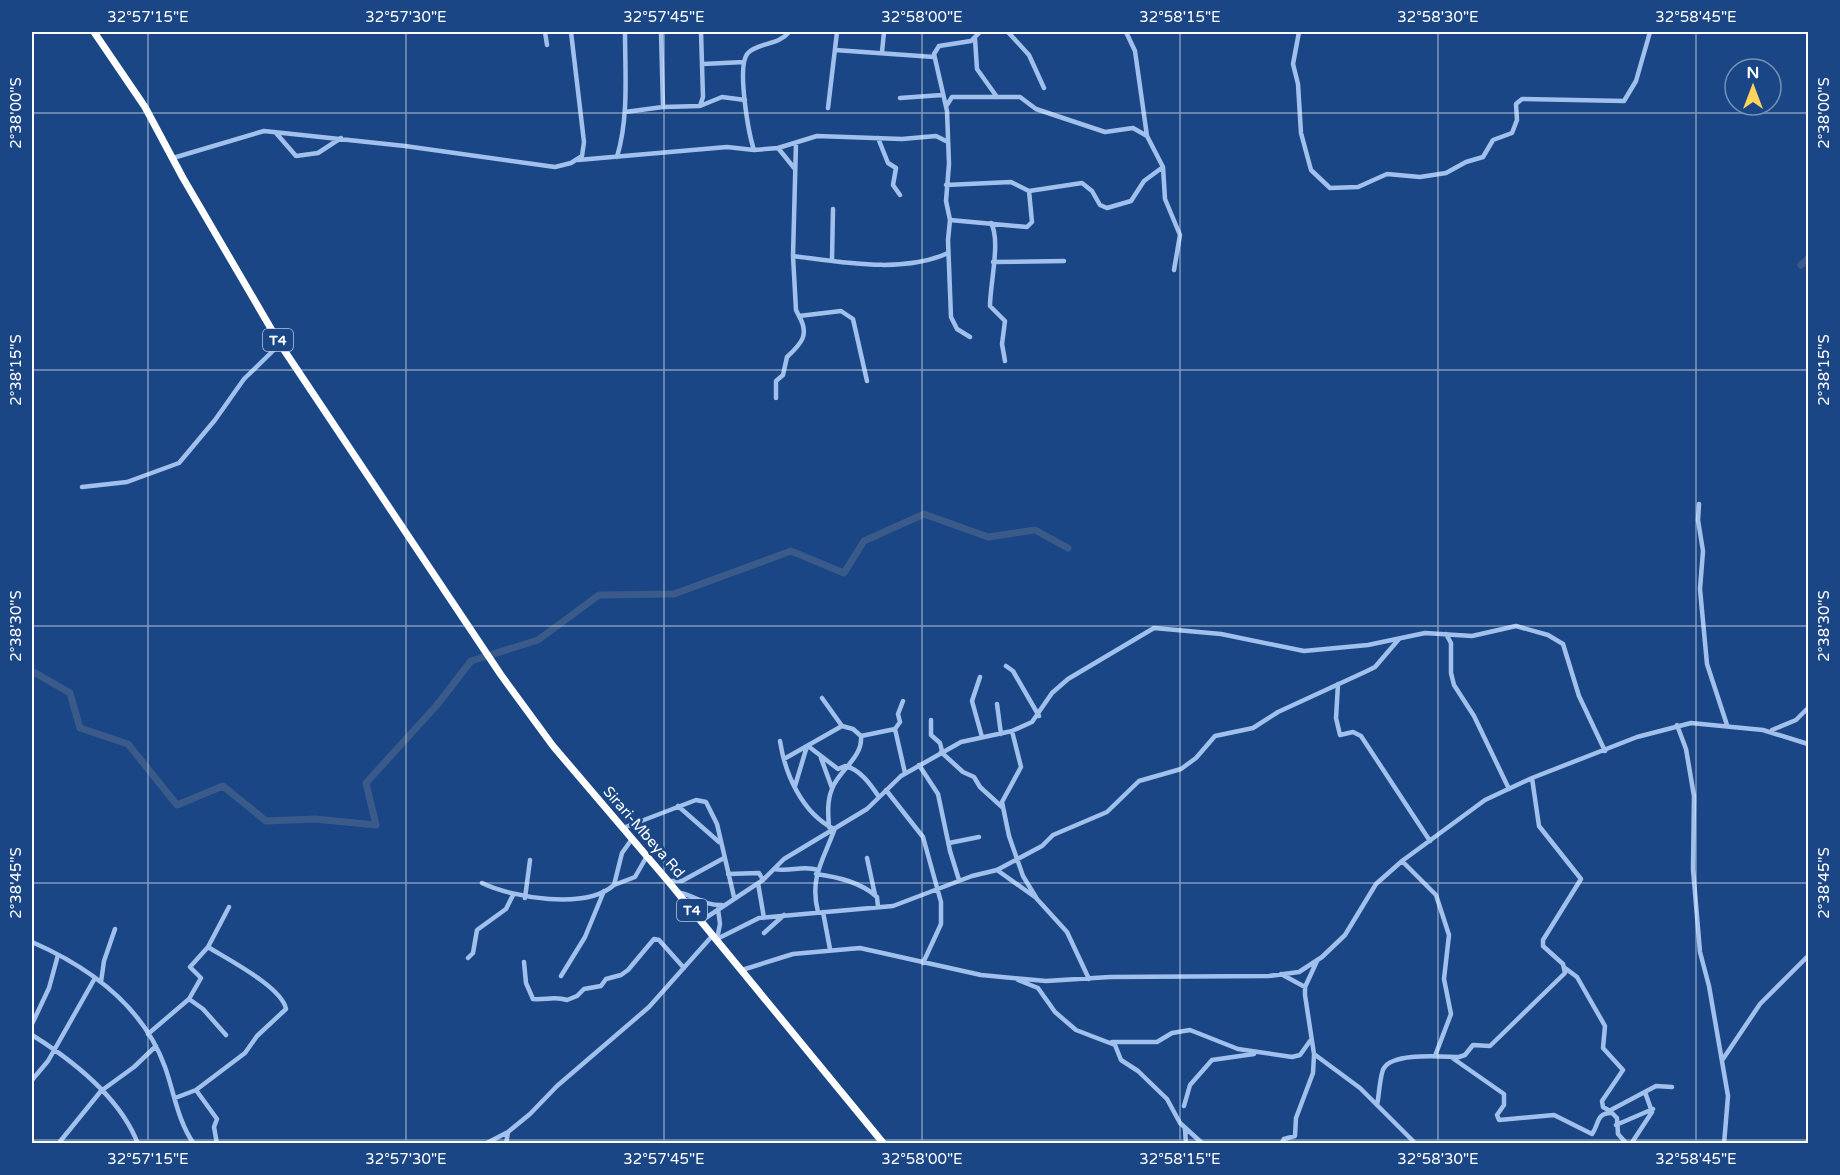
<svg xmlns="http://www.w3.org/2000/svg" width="1840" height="1175" font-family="'Varela Round',sans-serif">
  <rect width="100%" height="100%" fill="#1a4686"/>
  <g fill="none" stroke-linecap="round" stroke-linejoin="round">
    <path stroke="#3a5a89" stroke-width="7" d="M1801 265 1808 259
      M32 671 70 693 80 728 128 744 177 805 223 786 266 821 315 819 376 825 366 783 437 705 471 661 538 640 599 595 674 594 791 551 844 573 864 541 924 514 988 537 1035 530 1068 548"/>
    <path stroke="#a1c1ec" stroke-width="4.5" d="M545 32 547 45
      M661 32 663 107
      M1008 32 1029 55 1044 88
      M1126 32 1135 51 1147 136 1163 167 1165 199 1180 235 1174 270
      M1299 32 1293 64 1298 84 1301 133 1311 170 1330 188 1358 187 1387 174 1420 177 1446 173 1466 162 1483 157 1493 140 1512 133 1517 120 1516 104 1522 99 1624 101 1636 81 1650 32
      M975 39 977 69 997 97
      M835 50 934 57
      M882 52 884 32
      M703 64 744 62
      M900 98 942 95
      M947 105 952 97H1020L1036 109 1105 132 1133 128 1147 136
      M700 106 722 97 745 100
      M828 108 837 32
      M625 112 663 107 700 106 703 97 701 32
      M276 133 296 156 318 153 341 138
      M878 138 888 163 896 168 893 185 900 195
      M796 143 793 256 796 310 799 316 841 311 853 319 867 381
      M778 148 795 169
      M754 150C749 135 736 65 748 53 759 42 778 46 789 32
      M617 157C629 117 625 73 625 32
      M173 158 264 131 405 146 555 167 571 163 582 156 584 142 571 32
      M578 160 727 147 754 150 778 148 817 136 902 139 936 136 946 141
      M946 185 1011 182 1029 191 1082 183 1092 191 1100 205 1107 208 1131 201 1144 181 1163 167
      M950 220 1027 227 1032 222 1029 191
      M991 223C1001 240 990 284 990 306L1005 321 1002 344 1005 361
      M793 256C841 262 903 274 948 253
      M832 260 833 209
      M993 262 1064 261
      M970 337 957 329 951 317 948 240 950 220 946 201 949 164 947 111 934 54 939 46 971 41 980 32
      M776 398V381L783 375 787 357C801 344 810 335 799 316
      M82 487 127 482 179 463 215 420 244 379 280 344
      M1699 504 1698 520 1703 551 1700 589 1707 664 1727 725
      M1446 634 1451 643V673L1454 685 1474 716 1509 789
      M1006 666 1013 671 1039 716
      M980 677 972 701 982 737
      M1338 684 1336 718 1340 735 1353 732 1361 736 1430 841
      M822 698 842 726 853 729 861 736 895 729 905 773
      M997 704 1001 734
      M931 720V735L940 743 942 751
      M1677 725 1686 749 1694 796 1693 869 1700 952 1709 986 1728 1096 1724 1144
      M895 729 900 722 898 714 903 701
      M1772 730 1796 720 1808 708
      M1012 731 1021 767 1002 802 1009 836 1023 876 1037 899 1067 932 1089 979
      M780 741C785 774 802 813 834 829
      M808 746 838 769 845 766C860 769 871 785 879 797
      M941 752 963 772 974 777 980 787 1002 807
      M821 758 832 788
      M784 759 842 726
      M919 765 938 794 950 851 959 880
      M795 786 807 746
      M886 790 923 837 941 902V924L923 963
      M678 806 719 842
      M829 827C828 814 827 801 832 789 838 771 863 758 861 736
      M623 828 696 800 706 802 717 824 734 897
      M949 843 979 837
      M867 858 875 895
      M1402 861 1436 895 1449 935 1444 979 1451 1014 1435 1056
      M774 869C790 872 803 865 818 870
      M997 870 1035 897
      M728 874 759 873 763 880
      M816 874C837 877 861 882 877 897L878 907
      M668 881H682L724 858
      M482 883C513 898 586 910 614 885L622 853 632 839
      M758 883 764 918
      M614 885 635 877 647 856
      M677 892C694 895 705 906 722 905
      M525 898 530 860
      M818 912C809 877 824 859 835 828
      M823 912 830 949
      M701 921 763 880 784 859 867 809 901 776 961 742 1012 731 1032 722 1052 693 1068 679 1154 628 1221 634 1304 651 1368 645 1425 633 1472 636 1516 626 1548 635 1563 644 1579 696 1605 751
      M764 933 784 915
      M717 939 759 918 893 906 972 876 997 870 1042 846 1053 835 1107 812 1139 781 1181 769 1196 758 1215 736 1253 728 1278 712 1367 671 1375 667 1399 639
      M717 939 720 924 718 909
      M32 942C89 967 143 1006 165 1067 174 1092 178 1122 194 1144
      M468 958 473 953 477 930 506 909 513 895
      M1317 961 1305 987V995L1314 1054 1360 1088 1416 1144
      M524 962 526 983 533 999C546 1000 555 996 567 1000L577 996 584 989 601 986 606 979 621 975 628 970 654 939 659 940 684 968
      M1565 968 1577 977 1605 1026 1603 1048 1623 1070 1602 1101 1603 1107 1610 1111
      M742 970 793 954 860 948 981 975 1046 981 1110 977 1269 976 1299 972 1322 957 1345 935 1376 884 1402 861 1485 800 1532 778 1637 737 1691 723 1763 730 1808 744
      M1281 974 1305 987
      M561 976 585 937 604 891
      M1018 980 1038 988 1055 1012 1076 1030 1115 1045 1121 1060 1138 1071 1167 1099 1180 1123 1203 1144
      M101 982 104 961 115 929
      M189 999 203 1009 226 1035
      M32 1024 49 988 58 955
      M148 1034 189 999 201 978 190 967 208 947 229 907
      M32 1035C72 1060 120 1097 138 1144
      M1112 1042H1157L1172 1033 1190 1030 1238 1049 1292 1057 1300 1055 1310 1041
      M1451 1057 1504 1094V1105L1497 1115 1499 1120 1554 1115 1592 1134C1599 1125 1596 1112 1612 1113L1617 1118 1618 1134 1627 1144
      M1723 1059 1760 1004 1808 956
      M32 1080 48 1061 95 978
      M196 1090 217 1119 214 1127 217 1144
      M175 1098 196 1090 245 1053 257 1036 286 1009C282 987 227 959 208 947
      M1377 1105C1379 1097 1380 1073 1384 1068 1394 1052 1443 1057 1459 1057L1465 1055 1473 1045 1490 1046 1565 973 1563 964 1543 946V940L1581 879 1539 826 1532 778
      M1184 1106 1190 1085 1212 1060 1254 1054
      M1609 1111 1656 1086 1672 1087
      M1616 1125 1653 1109
      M1185 1129 1186 1144
      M58 1144 101 1091 134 1067 156 1046
      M485 1144 508 1132 530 1114 557 1086 649 1007 713 935
      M506 1144 508 1132
      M1281 1144 1284 1139 1295 1136 1296 1118 1313 1073 1314 1055
      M1631 1144 1652 1112 1645 1092"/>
    <path stroke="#fff" stroke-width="7" d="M94 32 145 107 183 178 280 344 501 675 553 746 668 881 884 1144"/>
  </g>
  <path fill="none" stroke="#fff" stroke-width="1.5" stroke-opacity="0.45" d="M148 32V1144M406 32V1144M664 32V1144M922 32V1144M1180 32V1144M1438 32V1144M1696 32V1144M32 113H1808M32 370H1808M32 626H1808M32 883H1808M32 1140H1808"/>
  <g text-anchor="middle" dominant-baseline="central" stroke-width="5" stroke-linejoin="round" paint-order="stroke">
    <g fill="#1a4686" stroke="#bac8db" stroke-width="1.5">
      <rect x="263" y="329" width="30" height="22" rx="4.5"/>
      <rect x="677" y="899" width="30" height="22" rx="4.5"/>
    </g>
    <g font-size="14" font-weight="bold" fill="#fff">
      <text x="278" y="340">T4</text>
      <text x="692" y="910">T4</text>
    </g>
    <g font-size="15" fill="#fff" stroke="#1a4686">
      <text transform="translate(644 832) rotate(49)">Sirari-Mbeya Rd</text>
    </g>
  </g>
  <rect width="1840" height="1175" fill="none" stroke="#1a4686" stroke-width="66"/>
  <g transform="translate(1753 87)"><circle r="28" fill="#1a4686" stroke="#7690b6" stroke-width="1.5"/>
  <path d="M0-4.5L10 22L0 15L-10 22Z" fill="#fed45d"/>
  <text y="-9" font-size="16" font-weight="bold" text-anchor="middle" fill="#ffffff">N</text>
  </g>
  <rect x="33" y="33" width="1774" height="1109" fill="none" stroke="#fff" stroke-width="2"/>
  <g font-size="15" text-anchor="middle" fill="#fff">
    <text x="148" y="22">32°57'15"E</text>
    <text x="406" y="22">32°57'30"E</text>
    <text x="664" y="22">32°57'45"E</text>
    <text x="922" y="22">32°58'00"E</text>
    <text x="1180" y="22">32°58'15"E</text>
    <text x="1438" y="22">32°58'30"E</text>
    <text x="1696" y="22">32°58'45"E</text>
    <text transform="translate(16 113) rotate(-90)" y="5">2°38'00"S</text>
    <text transform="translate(1824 113) rotate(-90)" y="5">2°38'00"S</text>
    <text transform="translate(16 370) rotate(-90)" y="5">2°38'15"S</text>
    <text transform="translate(1824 370) rotate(-90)" y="5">2°38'15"S</text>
    <text transform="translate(16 626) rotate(-90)" y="5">2°38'30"S</text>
    <text transform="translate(1824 626) rotate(-90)" y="5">2°38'30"S</text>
    <text transform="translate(16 883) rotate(-90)" y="5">2°38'45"S</text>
    <text transform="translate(1824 883) rotate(-90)" y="5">2°38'45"S</text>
    <text x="148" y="1164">32°57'15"E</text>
    <text x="406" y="1164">32°57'30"E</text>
    <text x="664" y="1164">32°57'45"E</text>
    <text x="922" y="1164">32°58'00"E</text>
    <text x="1180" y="1164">32°58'15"E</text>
    <text x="1438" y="1164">32°58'30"E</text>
    <text x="1696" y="1164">32°58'45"E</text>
  </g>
</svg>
